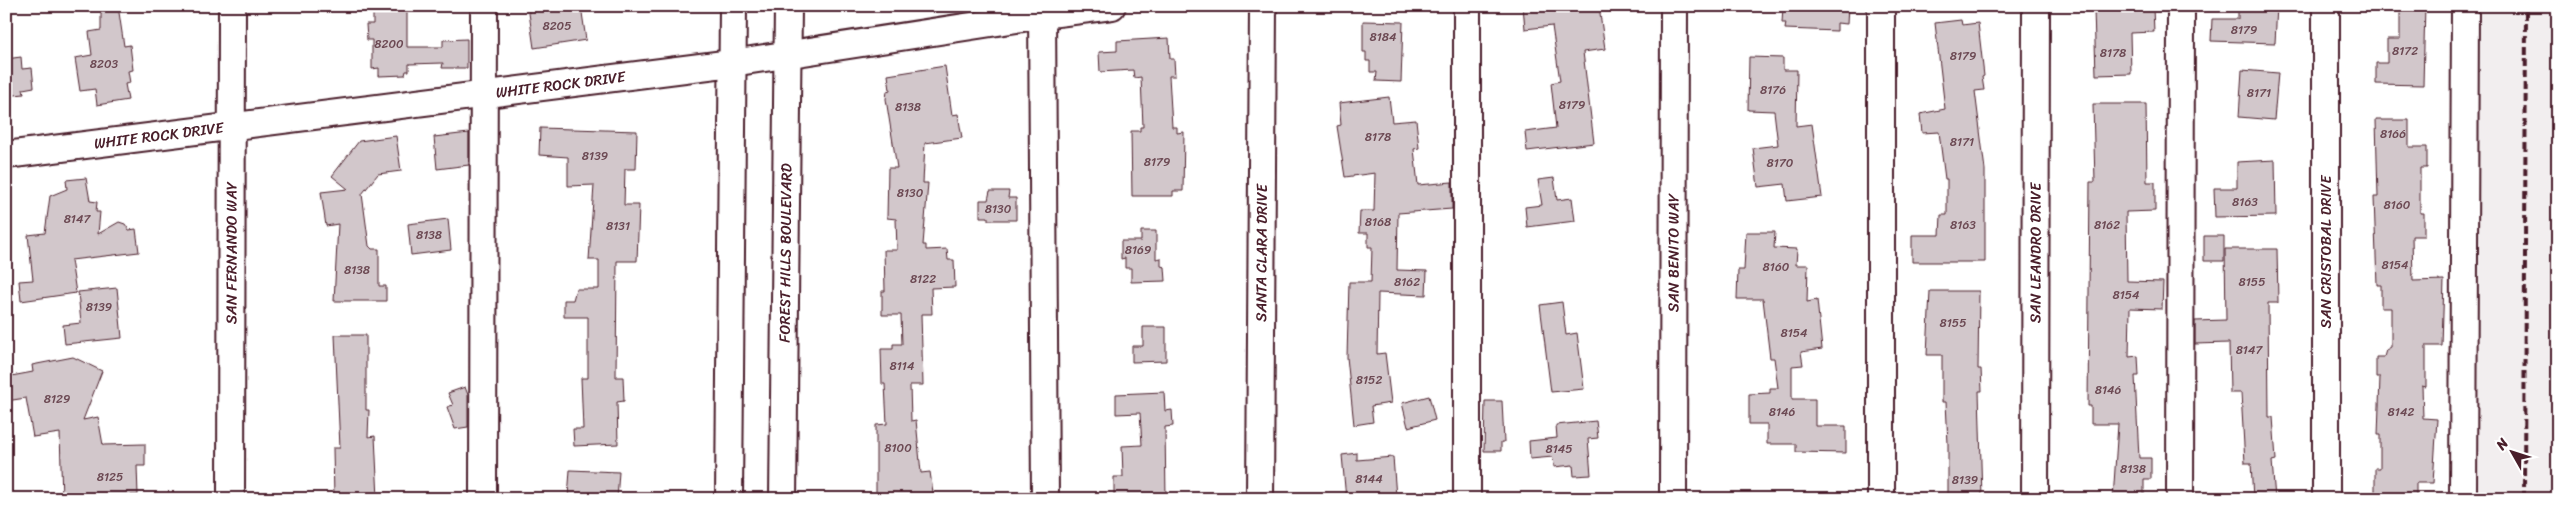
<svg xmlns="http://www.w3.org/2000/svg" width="2564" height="505" font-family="Sriracha,sans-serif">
  <rect width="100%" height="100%" fill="#fff"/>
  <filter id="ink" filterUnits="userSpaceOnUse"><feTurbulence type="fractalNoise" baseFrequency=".02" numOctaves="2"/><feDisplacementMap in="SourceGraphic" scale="10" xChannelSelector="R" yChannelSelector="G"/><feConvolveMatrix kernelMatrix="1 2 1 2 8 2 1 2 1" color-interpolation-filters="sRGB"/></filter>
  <g filter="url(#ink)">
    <path fill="#f2eeef" d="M2463 6H2558V499H2458Z"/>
    <path fill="#d2c7cb" stroke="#4a1f2b" d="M101 6H118L124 46 130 45 133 70 128 71 130 83 125 84 128 100 97 105 95 89 80 91 75 58 92 55 89 32 101 30Z
      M528 6H581L586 40 534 48Z
      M1523 6H1547V9L1599 6 1605 49 1583 52 1594 143 1527 151 1525 132 1556 128 1551 83 1560 81 1552 26 1525 29Z
      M1785 6H1848L1847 24 1837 23V31L1785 29 1786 23H1782L1783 7Z
      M2238 6H2277L2275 43 2211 41 2212 19H2238Z
      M2400 6H2425L2423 85 2376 84V63H2387V39H2400Z
      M407 8V47H443V40L467 39V68H442L443 63 409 64V71H406L405 75 379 76V68L372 69V40H367L366 24H373V11Z
      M2153 8 2154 32 2130 33 2131 74 2096 75 2094 10Z
      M1961 20 1962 25 1978 23 1984 76 1982 77 1984 90 1975 91 1985 170V262H1912V235H1940L1941 215H1947V179H1945L1939 132 1922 133 1920 114 1945 109 1935 23Z
      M1363 21 1403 22 1401 82 1376 81 1377 72H1370V61H1366V52H1363Z
      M1169 38 1170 59H1174L1175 76H1169L1172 127H1177V133L1184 132 1183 191H1173V196H1132L1131 131H1140V127H1143L1141 77 1134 78 1133 70 1100 72 1099 52 1117 51V41Z
      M21 57 22 69 32 68 34 87 23 89 24 94 6 96V59Z
      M1749 57 1783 58V70H1797L1796 126 1812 124 1822 197 1787 201 1785 184 1758 187 1753 148 1778 145 1774 111 1748 110Z
      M945 66 952 115 958 114 962 138 925 143 923 183H928L923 245H926V250L947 249 948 260H954L955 287 931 288 932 314H921L923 385H910L911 421 916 420 921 473 930 472 934 499H876V425L887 424 885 384H882L881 349H893V344H902L901 315H882V291H885L884 250H897L896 219 887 218 888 168H897L886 99 887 91 890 90 888 75Z
      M2242 70 2278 73 2274 120 2239 117Z
      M1389 97 1392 122 1416 120 1419 148 1414 149 1418 185 1452 182V209L1398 213 1397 270 1427 271 1426 295 1378 293 1377 354 1385 353 1391 403 1371 406 1373 422 1354 425 1347 357 1349 282H1371L1372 247H1368V233H1359L1360 211H1374L1375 173 1345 177 1337 126 1341 125 1339 103Z
      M2093 104H2146L2147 182H2155V211L2126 212 2127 281 2163 282 2162 309 2130 308 2129 357 2138 356 2139 376H2135L2139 458H2151V479H2144V499H2113L2118 424H2091V406H2088L2090 182H2095Z
      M2376 120H2409V147H2427V168H2420V213H2424V236H2412L2413 281 2444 280 2442 346H2426V387L2422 386 2423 418 2437 419 2433 483H2416V499H2375V468H2380V435H2378L2380 377H2376V357H2384L2386 350 2391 347V308H2381V285H2377L2374 197H2378Z
      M540 128 637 131 636 169H625L624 205H639L637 261H617L616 377H623L624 401 617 402 618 444 574 446 573 429H583L581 378H588V317H564V300H573L576 289H599V260H589L594 185 568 186V157L539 155Z
      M469 133V165L437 169 434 137Z
      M396 136 401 171 378 174 362 194 369 246 372 249H379V286H386V301H334L338 224 326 226 321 192 348 189 332 176 359 141Z
      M2275 160 2276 216 2215 217 2214 188H2237V162Z
      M86 178 90 201 97 202 96 212H100L98 234 119 222 125 224 129 230 136 229 139 252 71 260 76 293 21 301 19 281 33 280 28 235 45 233 50 196 67 189 66 180Z
      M1554 178 1557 200 1572 198 1575 221 1527 227 1525 207 1542 205 1538 180Z
      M990 191H1009L1008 198H1016V220H988V217H980V200H988Z
      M448 219 451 250 411 255 408 224Z
      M1141 231H1156V259L1161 258V266L1165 267 1166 281 1131 282V268H1125V258L1121 259V241H1141Z
      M1746 232H1775L1774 248 1797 249 1796 265H1808L1807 302 1817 300 1822 349 1801 352 1803 365 1792 366V399H1815V426H1846V453L1796 452V444H1767V424H1749V394L1770 393V388H1778L1774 358H1770L1763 299H1737L1738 270H1744Z
      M2204 236H2224V261H2204Z
      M2225 249H2277L2278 303H2268L2269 417H2273L2276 460 2272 461 2275 499H2253L2251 463H2245L2241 393H2230L2229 343 2195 344V321L2226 320Z
      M117 288 122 338 65 344 63 325 81 323 78 292Z
      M1930 291H1979L1978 369H1981L1982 391H1979L1982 499H1948V444L1946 402H1942V355H1927Z
      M1562 302 1566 335 1577 333 1584 389 1551 392 1540 305Z
      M1143 327H1166V361L1132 362V346H1143Z
      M335 335H366V410H369L368 437 375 436 378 499H334L333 448H340Z
      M73 357 102 371 83 420 98 417 103 445 145 444V466H137L138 495H131V499H62L60 433 33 437 26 398 6 401V377L33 372 32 365Z
      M465 387 468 395V427L455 429 447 407 453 405 448 393Z
      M1164 392 1165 411 1172 410 1173 426 1165 427 1166 499H1114V477H1123L1122 446 1142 445 1140 413 1116 414V394Z
      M1429 396 1435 420 1408 427 1402 403Z
      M1485 401H1502L1504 442H1501V451H1484Z
      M1596 421 1598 438 1588 439 1591 475 1574 476 1573 465 1554 467 1553 457 1530 459 1529 441 1557 438 1556 425Z
      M1357 453V460L1393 457 1396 497 1346 499 1342 455Z
      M570 470 619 472 617 499 568 498Z"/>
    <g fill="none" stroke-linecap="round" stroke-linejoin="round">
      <g stroke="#4a1f2b" stroke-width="30">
        <g id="minor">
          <path d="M1042 6 1045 499"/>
          <path d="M1467 6V499"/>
          <path id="s1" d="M6 155 732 63 1042 15 1112 6"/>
          <path id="s2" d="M231 499 232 6"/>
          <path d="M483 499 484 6"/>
          <path d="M729 499 733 6"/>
          <path id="s3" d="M783 499 788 6"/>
          <path id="s4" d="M1260 499 1263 6"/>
          <path id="s5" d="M1673 499 1674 6"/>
          <path d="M1881 499V6"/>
          <path id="s6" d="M2035 499 2036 6"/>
          <path d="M2180 499 2181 6"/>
          <path d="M2326 499V6"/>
          <path d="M2463 499 2465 6"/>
        </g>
      </g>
      <use href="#minor" stroke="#fff" stroke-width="26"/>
      <path stroke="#4a1f2b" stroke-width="4" stroke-dasharray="8 4" stroke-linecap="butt" d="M2524 499 2526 6"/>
    </g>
  </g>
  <g text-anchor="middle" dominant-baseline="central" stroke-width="4" stroke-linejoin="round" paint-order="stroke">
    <g font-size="12" fill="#6c4953">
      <text x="557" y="26">8205</text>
      <text x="2244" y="30">8179</text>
      <text x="1383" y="37">8184</text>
      <text x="389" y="44">8200</text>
      <text x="2405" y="51">8172</text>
      <text x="2113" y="53">8178</text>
      <text x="1963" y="56">8179</text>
      <text x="104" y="64">8203</text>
      <text x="1773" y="90">8176</text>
      <text x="2259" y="93">8171</text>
      <text x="1572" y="105">8179</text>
      <text x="908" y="107">8138</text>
      <text x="2393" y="134">8166</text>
      <text x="1378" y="137">8178</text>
      <text x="1962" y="142">8171</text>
      <text x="595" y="156">8139</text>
      <text x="1157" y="162">8179</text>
      <text x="1780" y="163">8170</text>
      <text x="910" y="193">8130</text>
      <text x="2245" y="202">8163</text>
      <text x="2397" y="205">8160</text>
      <text x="998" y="209">8130</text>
      <text x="77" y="219">8147</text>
      <text x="1378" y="222">8168</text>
      <text x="1963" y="225">8163</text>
      <text x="2107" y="225">8162</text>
      <text x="618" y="226">8131</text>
      <text x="429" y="235">8138</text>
      <text x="1138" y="250">8169</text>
      <text x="2395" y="265">8154</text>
      <text x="1776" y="267">8160</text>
      <text x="357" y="270">8138</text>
      <text x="923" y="279">8122</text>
      <text x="1407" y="282">8162</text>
      <text x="2252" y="282">8155</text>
      <text x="2126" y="295">8154</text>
      <text x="99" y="307">8139</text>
      <text x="1953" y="323">8155</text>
      <text x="1794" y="333">8154</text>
      <text x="2249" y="350">8147</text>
      <text x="902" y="366">8114</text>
      <text x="1369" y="380">8152</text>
      <text x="2108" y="390">8146</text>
      <text x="57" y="399">8129</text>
      <text x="1782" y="412">8146</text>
      <text x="2401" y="412">8142</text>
      <text x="898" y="448">8100</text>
      <text x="1559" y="449">8145</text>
      <text x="2133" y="469">8138</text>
      <text x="110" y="477">8125</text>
      <text x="1369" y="479">8144</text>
      <text x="1965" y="480">8139</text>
    </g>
    <g font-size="15" fill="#4a1f2b" stroke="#fff">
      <text stroke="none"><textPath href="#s1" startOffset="559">WHITE ROCK DRIVE</textPath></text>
      <text stroke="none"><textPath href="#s1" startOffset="154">WHITE ROCK DRIVE</textPath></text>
      <text stroke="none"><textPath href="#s2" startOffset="246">SAN FERNANDO WAY</textPath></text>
      <text stroke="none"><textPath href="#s4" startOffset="246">SANTA CLARA DRIVE</textPath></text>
      <text stroke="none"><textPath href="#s5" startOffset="246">SAN BENITO WAY</textPath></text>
      <text transform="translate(2326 252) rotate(-90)">SAN CRISTOBAL DRIVE</text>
      <text stroke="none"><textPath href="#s3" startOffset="246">FOREST HILLS BOULEVARD</textPath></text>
      <text stroke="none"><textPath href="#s6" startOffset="246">SAN LEANDRO DRIVE</textPath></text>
    </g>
  </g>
  <rect width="2564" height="505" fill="none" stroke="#fff" stroke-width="25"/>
  <rect x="12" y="12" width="2539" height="480" fill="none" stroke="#4a1f2b" stroke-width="2" filter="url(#ink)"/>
  <g transform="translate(2512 452) rotate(309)" stroke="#ffffff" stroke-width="4" paint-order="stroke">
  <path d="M0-4L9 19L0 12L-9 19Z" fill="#4a1f2b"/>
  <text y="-8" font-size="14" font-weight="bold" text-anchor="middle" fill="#4a1f2b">N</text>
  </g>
</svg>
